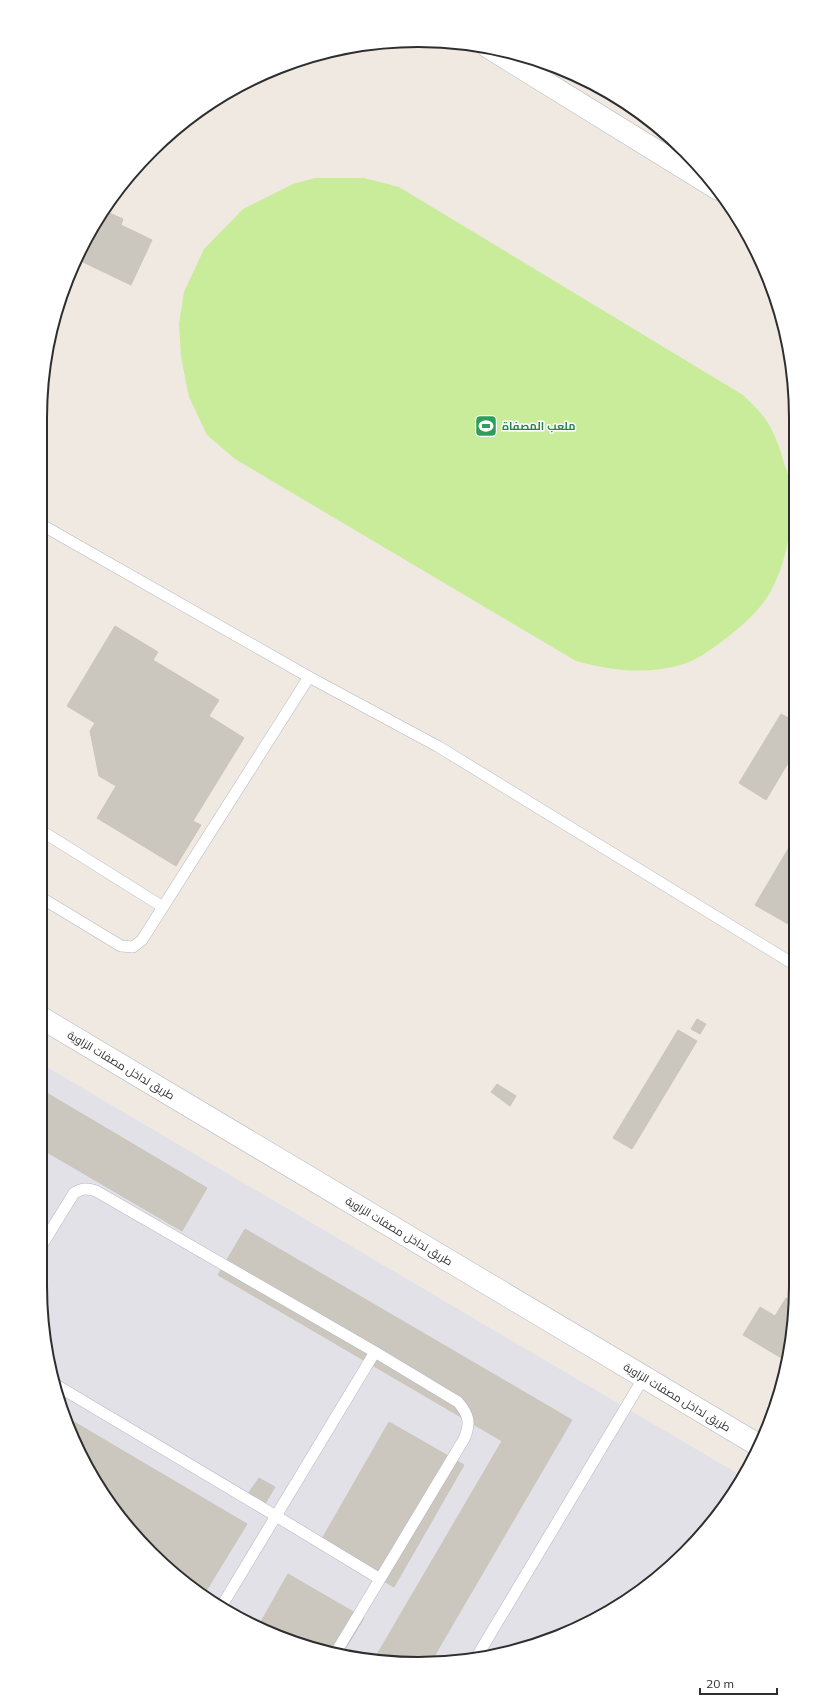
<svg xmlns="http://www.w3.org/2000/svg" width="836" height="1704" font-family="Mulish,Cairo,sans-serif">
  <rect width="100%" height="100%" fill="#efe9e1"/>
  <path fill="#e3e1e8" d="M40 1063 740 1475 702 1535 648 1586 585 1625 467 1661 344 1657 273 1635 208 1600 118 1516 60 1408 40 1286Z"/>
  <path fill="#c9ec9a" d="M315 178H364L399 187 743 395C750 402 758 409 764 417 772 428 778 443 782 456 784 464 788 473 790 482 795 518 787 565 768 596 757 613 741 627 725 639 713 648 699 659 684 664 648 675 612 671 576 661L235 459 207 435 189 397 181 357 179 324 184 292 204 249 243 209 293 184Z"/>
  <path fill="#cbc7bf" stroke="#cbc5ba" d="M107 212 123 219 121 225 152 240 131 285 83 262Z
    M115 626 158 652 153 660 219 700 209 716 244 738 193 821 201 825 176 866 97 818 116 786 99 776 90 731 95 723 67 706Z
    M781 714 794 721V753L766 800 739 783Z
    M794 839 795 928 755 905Z
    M697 1019 706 1024 700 1034 691 1029Z
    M678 1030 697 1041 632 1149 613 1138Z
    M497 1084 516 1096 510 1106 491 1092Z
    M40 1089 207 1188 182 1231 40 1148Z
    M796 1200V1211L791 1208Z
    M245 1229 572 1420 432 1660 375 1658 502 1441 218 1275Z
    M786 1298 794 1303 788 1362 743 1335 760 1307 775 1316Z
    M64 1416 247 1524 203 1596 118 1516Z
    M389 1422 464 1465 394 1587 319 1544Z
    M259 1478 275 1487 263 1507 247 1495Z
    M288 1574 364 1618 341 1656 273 1635 258 1627Z"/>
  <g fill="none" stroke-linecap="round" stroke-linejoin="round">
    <g stroke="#b4b7c1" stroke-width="12">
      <path id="service" d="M40 508 42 511V525
        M40 528 42 525 309 677 439 747 795 965
        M40 830 163 907
        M40 897 121 946 133 947 142 940 309 677
        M40 1248 74 1193C82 1188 87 1188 96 1191L375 1352 458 1402C469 1415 471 1423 464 1439L335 1654
        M56 1385 276 1516 380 1579
        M221 1607 375 1352
        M476 1658 644 1377"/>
    </g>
    <g stroke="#b4b7c1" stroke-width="23">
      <path id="minor" d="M488 47 718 189"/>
    </g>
    <g stroke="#b4b7c1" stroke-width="23">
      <path id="tertiary" d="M40 1017 758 1445"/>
    </g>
    <use href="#service" stroke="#fff" stroke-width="11"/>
    <use href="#minor" stroke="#fff" stroke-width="22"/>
    <use href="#tertiary" stroke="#fff" stroke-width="22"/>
  </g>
  <defs>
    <g id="stadium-square" transform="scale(1.15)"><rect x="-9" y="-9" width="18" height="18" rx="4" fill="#2e9e5b" stroke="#fff"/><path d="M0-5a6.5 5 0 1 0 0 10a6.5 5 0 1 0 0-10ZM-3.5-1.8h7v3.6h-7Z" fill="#fff"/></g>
  </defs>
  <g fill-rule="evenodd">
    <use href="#stadium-square" x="486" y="426"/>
  </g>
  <g text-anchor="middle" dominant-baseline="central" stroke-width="3" stroke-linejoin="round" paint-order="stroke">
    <g font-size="11" font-weight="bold" fill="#27864d" stroke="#fff" text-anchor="start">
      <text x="502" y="426">ملعب المصفاة</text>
    </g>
    <g font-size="11" fill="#2e2e2e" stroke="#fff">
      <text transform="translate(121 1065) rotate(31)">طريق لداخل مصفات الزاوية</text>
      <text transform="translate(399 1231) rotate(31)">طريق لداخل مصفات الزاوية</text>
      <text transform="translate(677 1397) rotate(31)">طريق لداخل مصفات الزاوية</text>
    </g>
  </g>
  <path d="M0 0H836V1704H0ZM418 47H418A371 371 0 0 1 789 418V1286A371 371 0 0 1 418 1657H418A371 371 0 0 1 47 1286V418A371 371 0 0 1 418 47Z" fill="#fff" fill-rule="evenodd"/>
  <path fill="none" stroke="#2e2e2e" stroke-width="2" d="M418 47H418A371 371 0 0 1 789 418V1286A371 371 0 0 1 418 1657H418A371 371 0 0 1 47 1286V418A371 371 0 0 1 418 47Z"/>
  <path d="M700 1688v6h77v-6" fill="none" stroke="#2e2e2e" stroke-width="2"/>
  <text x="706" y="1688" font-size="12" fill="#2e2e2e" stroke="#ffffff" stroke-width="3" paint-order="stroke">20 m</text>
</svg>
